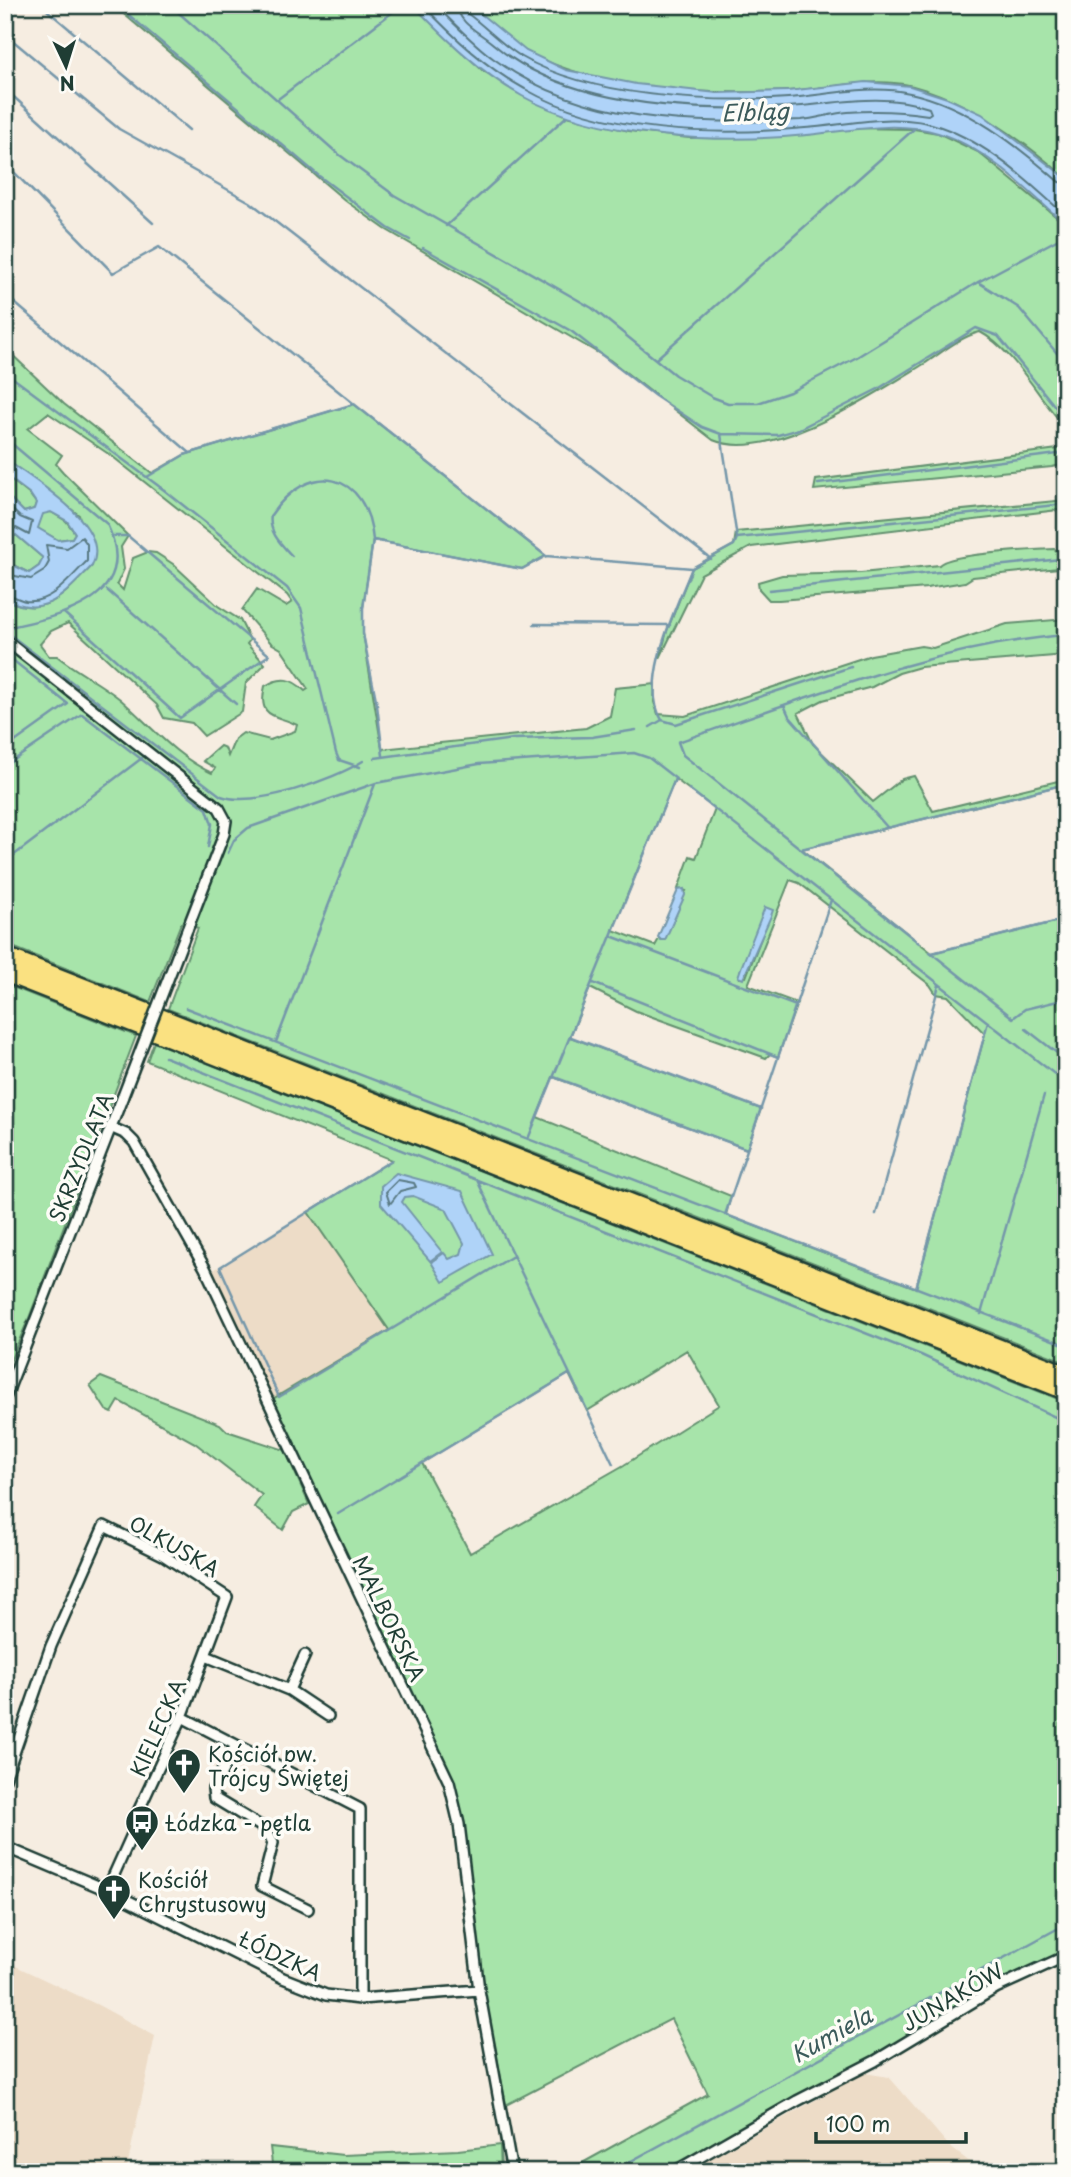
<svg xmlns="http://www.w3.org/2000/svg" width="1071" height="2177" font-family="'Playpen Sans',sans-serif">
  <rect width="100%" height="100%" fill="#f6ede1"/>
  <filter id="ink" filterUnits="userSpaceOnUse"><feTurbulence type="fractalNoise" baseFrequency=".0143" numOctaves="2"/><feDisplacementMap in="SourceGraphic" scale="14" xChannelSelector="R" yChannelSelector="G"/><feConvolveMatrix kernelMatrix="1 2 1 2 8 2 1 2 1" color-interpolation-filters="sRGB"/></filter>
  <g filter="url(#ink)">
    <path fill="#eddcc7" d="M308 1212 389 1330 271 1400 212 1271Z
      M5 1961 98 2005 155 2036 126 2172H5Z
      M864 2073 889 2077 950 2147 983 2172H687Z"/>
    <path fill="#a7e4aa" stroke="#63906f" stroke-width="2" fill-rule="evenodd" d="M113 5H413L483 71 567 116 629 131 689 138 806 135 849 128 914 129 938 133 978 152 1066 225V428C1040 400 1013 349 980 332 960 337 941 353 924 364 875 394 770 464 713 440L610 360 385 229 347 202Z
      M470 5H1066V178C1022 139 970 101 913 86 872 76 828 89 786 91 706 95 599 91 527 52 506 41 488 20 470 5Z
      M5 348 64 404 152 473 184 455 354 404 546 556 522 569 373 540 363 608V633L382 749 586 728 610 716 615 688 655 684 654 702 658 714 685 716 871 655 921 646 933 648 1007 624 1066 619V655L920 667 899 673 872 687 823 700 798 713 813 744 873 802 902 779 914 776 933 811 1066 779V784L802 849 932 953 1066 919V1362L168 1009 198 928 181 923 150 1002 5 944V599C46 620 65 593 92 566L79 515 5 459ZM48 413 113 457 287 595 292 602 286 606 257 589 242 610 271 643 281 649 308 689 305 691C292 678 281 676 265 686 257 719 275 714 297 725L295 731 270 740 243 733 235 739 228 756 225 748 220 746 203 761 215 768 212 773C176 757 149 724 120 699 100 683 77 672 57 656H49L40 644 51 631 68 623 157 705 164 718 192 723 204 736 242 712 246 683 265 664 247 644 250 640 240 620 218 606 173 564 156 553 148 552 133 558 123 590 117 584 124 569 121 547 128 536 63 472 56 464 62 455 28 429ZM675 779 715 809 696 858 690 856 678 889 686 891 655 946 613 930ZM790 880 799 883 930 985 936 994 948 996 985 1034 916 1288 726 1215 731 1196 537 1117 553 1077 747 1149 761 1109 570 1037 590 988 636 1011 766 1058 770 1054 778 1057 797 1003 748 985ZM772 910 746 977 739 978 741 968Z
      M1066 448V464L1052 467 814 490 816 480Z
      M5 475 30 495 36 503 34 509 24 512 5 493Z
      M1066 500V509L751 547 701 574 660 658 667 631 692 568 734 545 736 532Z
      M51 512 66 521 75 533 72 538 58 540 37 528 43 513Z
      M16 535 43 558 39 566 29 573 5 561V541Z
      M1054 549 1066 555 1065 564 1059 568 973 577 965 582 927 588 779 600H769L759 589 758 582 782 575 861 573 939 565C949 553 1033 550 1054 549Z
      M5 984 136 1036 29 1318 5 1373Z
      M154 1042 1066 1402V1951L993 1986 893 2046 660 2172H566L708 2094 671 2019 506 2105 484 1989 463 1824 453 1781 271 1400 389 1330 308 1212 392 1160 147 1061ZM687 1350 719 1405 624 1465 470 1553 422 1463 569 1374 587 1411Z
      M101 1377 220 1424 227 1431 285 1450 309 1504 293 1512 283 1530 254 1507 262 1495 195 1443 119 1401 112 1413 106 1410 90 1385Z
      M500 2145 501 2172H273L270 2147 343 2155 458 2150Z"/>
    <path fill="#afd3f8" stroke="#7597aa" stroke-width="2" fill-rule="evenodd" d="M413 5H470L526 51 566 70 636 84 717 93 788 91 866 82 910 86 947 98 982 114 1066 178V225C1029 192 987 148 938 133 896 120 849 131 807 135 720 144 599 139 522 96 481 73 446 39 413 5Z
      M5 459C32 479 113 525 92 566 65 593 46 620 5 599V561L29 573 39 566 43 558 16 535 5 541V493L24 512 34 509 36 503 30 494 5 475ZM51 512 67 521 75 533 72 538 58 540 38 528 43 514Z
      M684 889 685 895 665 940H661L658 937 678 890Z
      M765 907 773 910 771 916 743 979 738 977 741 968Z
      M396 1173 462 1191 492 1254 443 1282 431 1262 444 1253 449 1259 461 1254 464 1243 446 1209 413 1196 405 1197 402 1202 442 1252 430 1261 381 1204V1186Z"/>
    <g fill="none" stroke-linecap="round" stroke-linejoin="round">
      <path stroke="#597982" stroke-width="2" d="M423 5C453 37 486 68 525 89 603 134 716 136 805 128 848 125 898 111 941 127 989 144 1029 182 1066 216
        M435 5C454 23 473 44 494 59 584 125 694 124 801 120 817 119 832 113 848 112 874 110 902 111 928 115L931 113 929 108C881 92 836 104 787 107 693 112 565 107 492 43 479 32 458 23 457 5
        M466 5 468 14C486 27 503 46 522 57 590 97 710 103 788 98 828 95 869 84 910 93 966 105 1017 145 1059 182L1066 183
        M5 503 20 517 32 522 29 535 16 528 5 532
        M5 570 15 576 31 579 44 571 49 562 46 545 67 548 82 537 87 544V561C71 577 51 604 26 601 19 600 13 595 5 594
        M398 1180 414 1183 416 1187 400 1191 390 1204 386 1192Z"/>
      <path stroke="#7597aa" stroke-width="2.5" d="M41 5 189 130
        M117 5 319 176 388 228 410 240
        M170 5 337 153 394 195 592 308 675 375 712 397 728 403H758L790 392 857 357 978 282 1066 235
        M5 34 119 129 250 202 711 559
        M5 89 153 223
        M278 99 402 5
        M5 163 113 273 159 247 353 403
        M446 226 567 116
        M423 248 571 331 655 396 702 427 721 434 778 435 799 429 878 389 976 328 998 336 1066 420
        M978 282 1019 308 1066 364
        M9 298 190 453
        M656 359 914 129
        M5 372 164 490 287 588 301 608 336 753 339 760 360 767
        M5 438 107 524C143 599 59 617 5 628
        M147 477 184 455 354 404 546 556 522 569 373 540 363 608V634L377 705 383 756
        M818 484 1066 453
        M737 538 1066 504
        M292 556C281 544 268 532 271 515 309 459 367 471 373 540
        M546 556 692 568 734 545 737 538 721 434
        M692 568C677 606 638 683 662 720L676 724 851 667
        M107 590 236 704
        M769 590 1061 559
        M64 613 180 718 269 655 128 536H113
        M534 624 670 625
        M5 631 221 796C254 808 333 780 363 761
        M5 654 68 704 5 749
        M784 705 789 716 887 827
        M650 727 662 720
        M375 758 513 739 592 737 636 730
        M5 766 82 714 207 809 212 824 208 847
        M689 789 1066 1083
        M801 849 1066 784
        M228 853 234 840 248 828 376 783 479 764 634 753 649 758 676 779
        M5 862 142 758
        M611 936 796 1006
        M919 943 683 755 678 742C804 699 932 646 1066 635
        M930 952 1013 1018 1025 1009 1066 999
        M932 953 1066 919
        M593 983 778 1057
        M186 1008 1066 1345
        M1026 1029 1066 1060
        M571 1037 761 1109
        M276 1042 375 784
        M165 1057 921 1355 1066 1422
        M554 1077 747 1149
        M528 1139 675 779
        M392 1160 220 1267 279 1397 513 1256
        M477 1180 613 1464
        M876 1214 939 985
        M725 1215 831 900
        M1064 1248 1066 1243
        M916 1288 988 1022
        M981 1314 1044 1095
        M338 1514 569 1374
        M611 2172 1066 1924"/>
      <g stroke="#1f3d34" stroke-width="14">
        <path id="street" d="M5 640 219 808 226 821 224 834 187 930
          M110 1127 126 1134 134 1142 205 1268 449 1782 459 1824 479 1990 512 2172
          M5 1398 123 1096
          M206 1656 289 1690 328 1716
          M289 1690 305 1655
          M182 1717 360 1809V1999
          M236 1745 213 1789 214 1798 267 1830 273 1843 262 1886 308 1909
          M5 1779 51 1646 104 1526 163 1555 227 1597 182 1717 137 1814 134 1830 107 1890
          M5 1847 107 1890 283 1978 326 1995 360 1999 479 1990
          M674 2172 797 2101 875 2061 996 1988 1066 1956"/>
      </g>
      <g stroke="#1f3d34" stroke-width="21">
        <path id="highway" d="M5 956 1066 1374
          M5 973 1066 1391"/>
      </g>
      <use href="#street" stroke="#fdfcf7" stroke-width="9"/>
      <use href="#highway" stroke="#fae181" stroke-width="16"/>
      <g stroke="#1f3d34" stroke-width="14" stroke-linecap="butt">
        <path id="street-bridge" d="M123 1096 187 930"/>
      </g>
      <use href="#street-bridge" stroke="#fdfcf7" stroke-width="9"/>
    </g>
  </g>
  <defs>
    <g id="church-pin" transform="scale(1.75)"><path d="M0 17L-7.5 6A9.5 9.5 0 1 1 7.5 6Z" fill="#1f3d34" stroke="#fdfcf7"/><path d="M-1.2-6h2.4v3.5h3.3v2.4h-3.3V6h-2.4V-.1h-3.3v-2.4h3.3Z" fill="#fff"/></g>
    <g id="bus-pin" transform="scale(1.75)"><path d="M0 17L-7.5 6A9.5 9.5 0 1 1 7.5 6Z" fill="#1f3d34" stroke="#fdfcf7"/><path d="M-5-6H5V4H4V6H2V4H-2V6H-4V4H-5ZM-3.5-4V0h7V-4ZM-3.5 1.2v1.5H-2V1.2ZM2 1.2v1.5H3.5V1.2Z" fill="#fff"/></g>
  </defs>
  <g fill-rule="evenodd">
    <use href="#church-pin" x="184" y="1765"/>
    <use href="#bus-pin" x="142" y="1822"/>
    <use href="#church-pin" x="114" y="1891"/>
  </g>
  <g text-anchor="middle" dominant-baseline="central" stroke-width="7" stroke-linejoin="round" paint-order="stroke">
    <g font-size="21" fill="#1f3d34" stroke="#fdfcf7">
      <text transform="translate(80 1157) rotate(-68)">SKRZYDLATA</text>
      <text transform="translate(175 1545) rotate(30)">OLKUSKA</text>
      <text transform="translate(390 1618) rotate(64)">MALBORSKA</text>
      <text transform="translate(157 1727) rotate(-66)">KIELECKA</text>
      <text transform="translate(281 1955) rotate(25)">ŁÓDZKA</text>
      <text transform="translate(952 1996) rotate(-30)">JUNAKÓW</text>
    </g>
    <g font-size="21" fill="#1f3d34" stroke="#fdfcf7" text-anchor="start">
      <text x="208" y="1753">Kościół pw.<tspan x="208" dy="24">Trójcy Świętej</tspan></text>
      <text x="166" y="1822">Łódzka - pętla</text>
      <text x="138" y="1879">Kościół<tspan x="138" dy="24">Chrystusowy</tspan></text>
    </g>
    <g font-size="23" font-style="italic" fill="#3c5b5b" stroke="#fdfcf7">
      <text transform="translate(755 111) rotate(-2)">Elbląg</text>
      <text transform="translate(831 2034) rotate(-29)">Kumiela</text>
    </g>
  </g>
  <rect width="1071" height="2177" fill="none" stroke="#fdfcf7" stroke-width="28"/>
  <rect x="14" y="14" width="1043" height="2149" fill="none" stroke="#1f3d34" stroke-width="2.5" filter="url(#ink)"/>
  <g transform="translate(66 66) rotate(176)" stroke="#fdfcf7" stroke-width="5" paint-order="stroke">
  <path d="M0-5L12 26L0 18L-12 26Z" fill="#1f3d34"/>
  <text y="-10" font-size="19" font-weight="bold" text-anchor="middle" fill="#1f3d34">N</text>
  </g>
  <path d="M816 2132v10h150v-10" fill="none" stroke="#1f3d34" stroke-width="3.5"/>
  <text x="826" y="2132" font-size="21" fill="#1f3d34" stroke="#fdfcf7" stroke-width="5" paint-order="stroke">100 m</text>
</svg>
